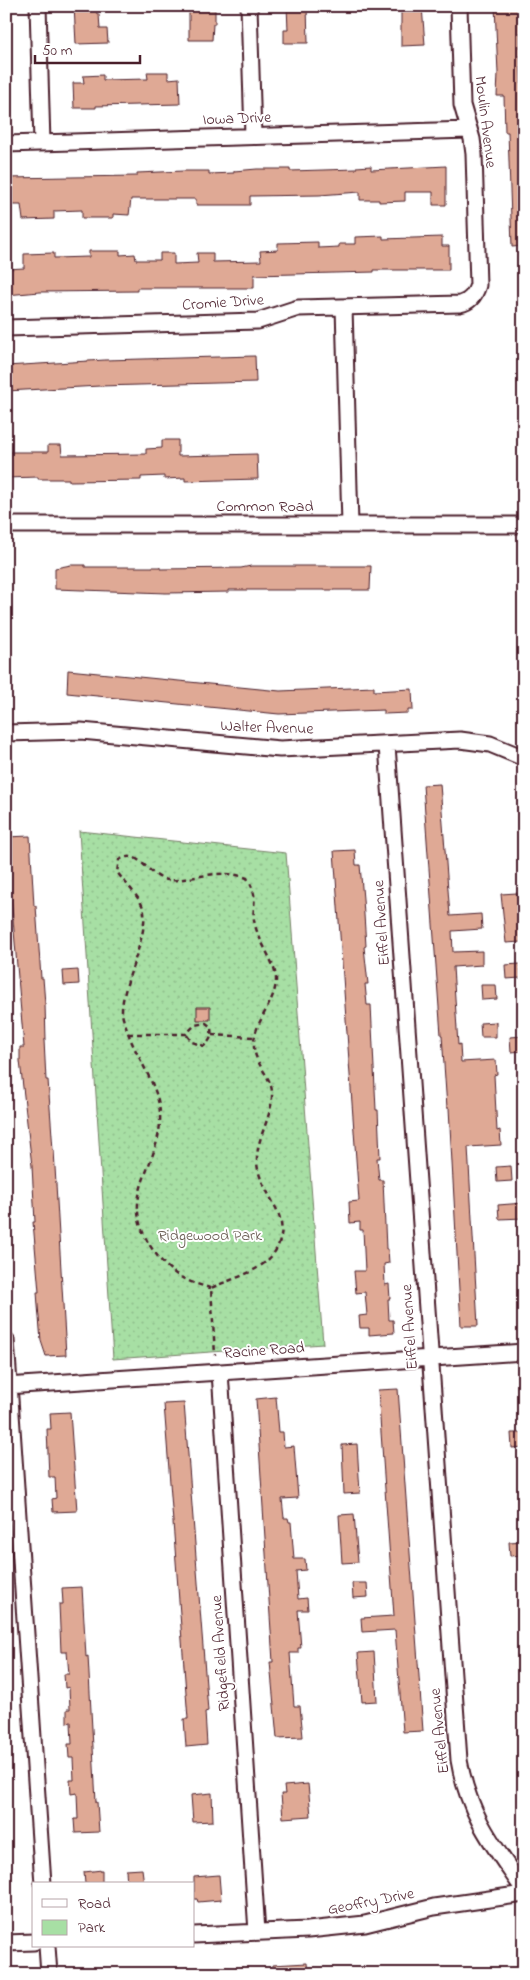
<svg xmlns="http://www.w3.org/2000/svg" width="530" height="1980" font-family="'Indie Flower',sans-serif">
  <defs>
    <pattern id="green-dots" width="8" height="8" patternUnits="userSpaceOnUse" patternTransform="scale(1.25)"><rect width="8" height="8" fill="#a7dfa4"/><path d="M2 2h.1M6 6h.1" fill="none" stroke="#91bf8d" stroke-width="1.8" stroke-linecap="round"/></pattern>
  </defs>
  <rect width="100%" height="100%" fill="#fff"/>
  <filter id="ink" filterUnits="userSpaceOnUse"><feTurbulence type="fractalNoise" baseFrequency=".02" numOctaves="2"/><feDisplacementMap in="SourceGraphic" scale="10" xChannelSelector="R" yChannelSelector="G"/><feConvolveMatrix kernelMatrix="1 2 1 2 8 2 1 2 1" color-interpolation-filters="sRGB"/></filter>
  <g filter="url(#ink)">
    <path fill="url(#green-dots)" stroke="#787f68" d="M79 831 286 853 323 1344 113 1359Z"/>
    <path fill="#dfa995" stroke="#4a1f2b" d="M74 6H96L97 14H99L100 29H107L108 43 76 44Z
      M287 6H307L308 43H284V30H288Z
      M401 6H422L425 45 401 46Z
      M495 6H520V59L522 102H524V246L512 247 508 132H505L504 96H497L498 73Z
      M189 10H215V24H213L212 40H189Z
      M147 72H168V79L179 78 180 104 96 106V108H74L73 83H84L83 76 103 75V80L148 79Z
      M371 166V170L446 166V205H433V192H405V201L379 202V200H360V192L319 195 250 196V205H196V199H131L129 215 113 214V218H82V210L54 211V219L23 220 21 205H6V178L137 176V173L184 171H209V174L234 173V171L257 169H290V171L356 169V167Z
      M383 236V239L442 237V246H449V270H374V272L254 275V288H137V291L40 292 6 295V269L24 268V254L54 253V258L89 257V251H120V255L135 254 136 260H160V253H174V264L198 263 197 253H213V262L261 261 260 251 278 250V243L318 242V248L339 247V244H355V237Z
      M255 356 256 382 100 386 6 391V366L105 360Z
      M162 440H178V456L257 454 258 479 185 481V478L164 479V476L141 477V480L69 481V479H38V477L6 478V452H48V445H61L62 455 146 454V449L162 448Z
      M71 565H85V567H160V569L241 568 251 566H371L370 590H229V592L166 593 55 589V568Z
      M68 670 280 691 374 687V691L412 689 413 710H408V713L384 714V710L279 714 67 693Z
      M440 784 450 916 481 914 482 929 452 931 453 952 482 951V965L453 967 458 1045 460 1044 461 1062 496 1060 497 1074 494 1075 497 1131 500 1130 501 1145 468 1147 478 1326H461L449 1108H447L442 1035H441L423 785Z
      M30 836 34 906H36L41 978H43L45 1004 46 1040H44L46 1080H48L53 1150H54L66 1355 46 1356 41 1341 38 1306 37 1292H39L33 1222H35L32 1166 20 1061V1047H24L11 896 8 886 6 847V837Z
      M355 850 356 865H360L363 899 366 946 364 947 368 984H365L367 1005H371L376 1110H378L380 1158H377L379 1180H383L386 1249H388L389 1263 384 1264 385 1285 389 1284 390 1299H388L389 1320H393L394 1333 369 1335V1328H360L359 1316 367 1315 365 1292 356 1293 354 1271H365L363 1230H360V1222L350 1223 349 1202 359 1201 334 851Z
      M517 893 521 942 506 943 501 894Z
      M520 964 521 978 506 979 505 965Z
      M78 970 79 984 64 985 63 971Z
      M481 985H496L497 999 482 1000Z
      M197 1007H210V1020H197Z
      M496 1022V1037H481L480 1023Z
      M524 1036V1051L511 1052 510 1037Z
      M511 1166 512 1181 497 1182 496 1167Z
      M524 1203V1218L499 1219 498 1205Z
      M398 1389 423 1731 403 1732 395 1630 362 1632 361 1618 394 1616 378 1390Z
      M276 1397 279 1432H283L284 1447 294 1446 298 1498 282 1499 284 1518H288L289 1522H291L294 1559H305L306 1570 296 1571 298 1599 307 1598 308 1610H298L301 1648H298V1653H290L294 1706H300L303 1737 277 1738 270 1662H273L256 1399Z
      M184 1403 208 1711 205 1712 207 1745 186 1747 184 1719H188L164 1404Z
      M70 1412 77 1511 53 1512 52 1499 56 1498 55 1477H49L47 1429H51L50 1413Z
      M511 1433H524V1447L512 1448Z
      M357 1444 360 1493 344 1494 342 1445Z
      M354 1514 358 1562 342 1563 339 1515Z
      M524 1541V1555L510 1556 509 1542Z
      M352 1583H367L368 1597 353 1598Z
      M82 1587 86 1657 88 1656 96 1802H97L99 1832 75 1833 74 1819H78L77 1793 71 1794 70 1780H74L73 1758H69L68 1744H72L71 1722 67 1723V1709H70L69 1687 65 1688 64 1674H69L67 1652H61L59 1604H63L62 1588Z
      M374 1652 377 1701 362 1702 358 1653Z
      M308 1784 311 1816 283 1818 281 1794H285L284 1786Z
      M212 1793 213 1821 193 1822 191 1795Z
      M142 1869 144 1884H127L126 1870Z
      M102 1870V1884H85L84 1872Z
      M219 1875 221 1900 198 1902 197 1899H194V1877Z
      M307 1963 308 1974H272V1965Z"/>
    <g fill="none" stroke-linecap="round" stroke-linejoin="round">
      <g stroke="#4a1f2b" stroke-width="19">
        <path id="minor" d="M38 6 42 143
          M249 6 253 136
          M6 144 469 130
          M344 307 350 525
          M6 328 258 321 298 308 460 304C470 302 475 295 478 285L474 154 472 139 462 105 459 6
          M6 525H524
          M6 733 81 731 280 749 460 740 490 744 524 758
          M387 745 459 1760C468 1814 494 1846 524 1890
          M6 1340 43 1884
          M220 1372 257 1932
          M6 1386 524 1352
          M194 1935 308 1930 365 1924 434 1907 524 1894
          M6 1943 34 1942
          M47 1946 49 1974"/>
      </g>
      <path stroke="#4a1f2b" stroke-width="2.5" stroke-dasharray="5 4" stroke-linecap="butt" d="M128 1034H186L195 1025 206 1023 211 1027C212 1037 211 1040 204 1046L192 1042 186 1034
        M212 1035 255 1037
        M211 1288C183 1281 170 1274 153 1250 114 1195 163 1166 160 1113 158 1082 134 1056 126 1026 124 1022 122 1016 122 1012 121 984 153 929 142 905 136 893 125 883 117 872L119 860C139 848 146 874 164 879 172 882 182 879 190 878 211 874 228 871 247 878 261 900 250 905 255 925 259 942 277 965 276 981 275 1002 256 1020 254 1041 252 1064 272 1075 272 1093 273 1116 257 1136 257 1159 256 1189 289 1210 280 1240 272 1270 235 1277 211 1288L215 1355"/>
      <use href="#minor" stroke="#fff" stroke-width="15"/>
    </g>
  </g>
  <g text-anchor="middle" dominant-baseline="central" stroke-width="4" stroke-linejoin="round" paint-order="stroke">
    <g font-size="16" fill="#4a1f2b" stroke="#fff">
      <text transform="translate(237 119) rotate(-2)">Iowa Drive</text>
      <text transform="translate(485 122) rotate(83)">Moulin Avenue</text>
      <text transform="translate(223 303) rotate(-4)">Cromie Drive</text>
      <text x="265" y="507">Common Road</text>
      <text transform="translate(267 728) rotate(2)">Walter Avenue</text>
      <text transform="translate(382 923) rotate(-94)">Eiffel Avenue</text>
      <text transform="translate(410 1327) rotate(-94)">Eiffel Avenue</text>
      <text transform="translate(264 1351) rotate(-4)">Racine Road</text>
      <text transform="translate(221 1653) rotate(-94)">Ridgefield Avenue</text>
      <text transform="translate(440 1731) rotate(-96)">Eiffel Avenue</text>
      <text transform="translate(371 1902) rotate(-11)">Geoffry Drive</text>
    </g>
    <g font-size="16" fill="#66594f" stroke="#fff">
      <text x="210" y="1236">Ridgewood Park</text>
    </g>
  </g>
  <rect width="530" height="1980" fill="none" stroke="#fff" stroke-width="25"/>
  <rect x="12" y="12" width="505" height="1955" fill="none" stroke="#4a1f2b" stroke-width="2" filter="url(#ink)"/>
  <rect x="32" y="1882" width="162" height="65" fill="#ffffff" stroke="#b7a5aa"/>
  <rect x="42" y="1899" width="25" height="8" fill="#ffffff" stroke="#b7a5aa"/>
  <text x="78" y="1908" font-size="15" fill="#4a1f2b">Road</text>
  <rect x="42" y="1920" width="25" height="15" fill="#a7dfa4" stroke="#b7a5aa"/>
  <text x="78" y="1932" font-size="15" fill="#4a1f2b">Park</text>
  <path d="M35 55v8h105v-8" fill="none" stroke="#4a1f2b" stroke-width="2.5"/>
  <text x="42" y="55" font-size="15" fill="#4a1f2b" stroke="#ffffff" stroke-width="4" paint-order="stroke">50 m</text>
</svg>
